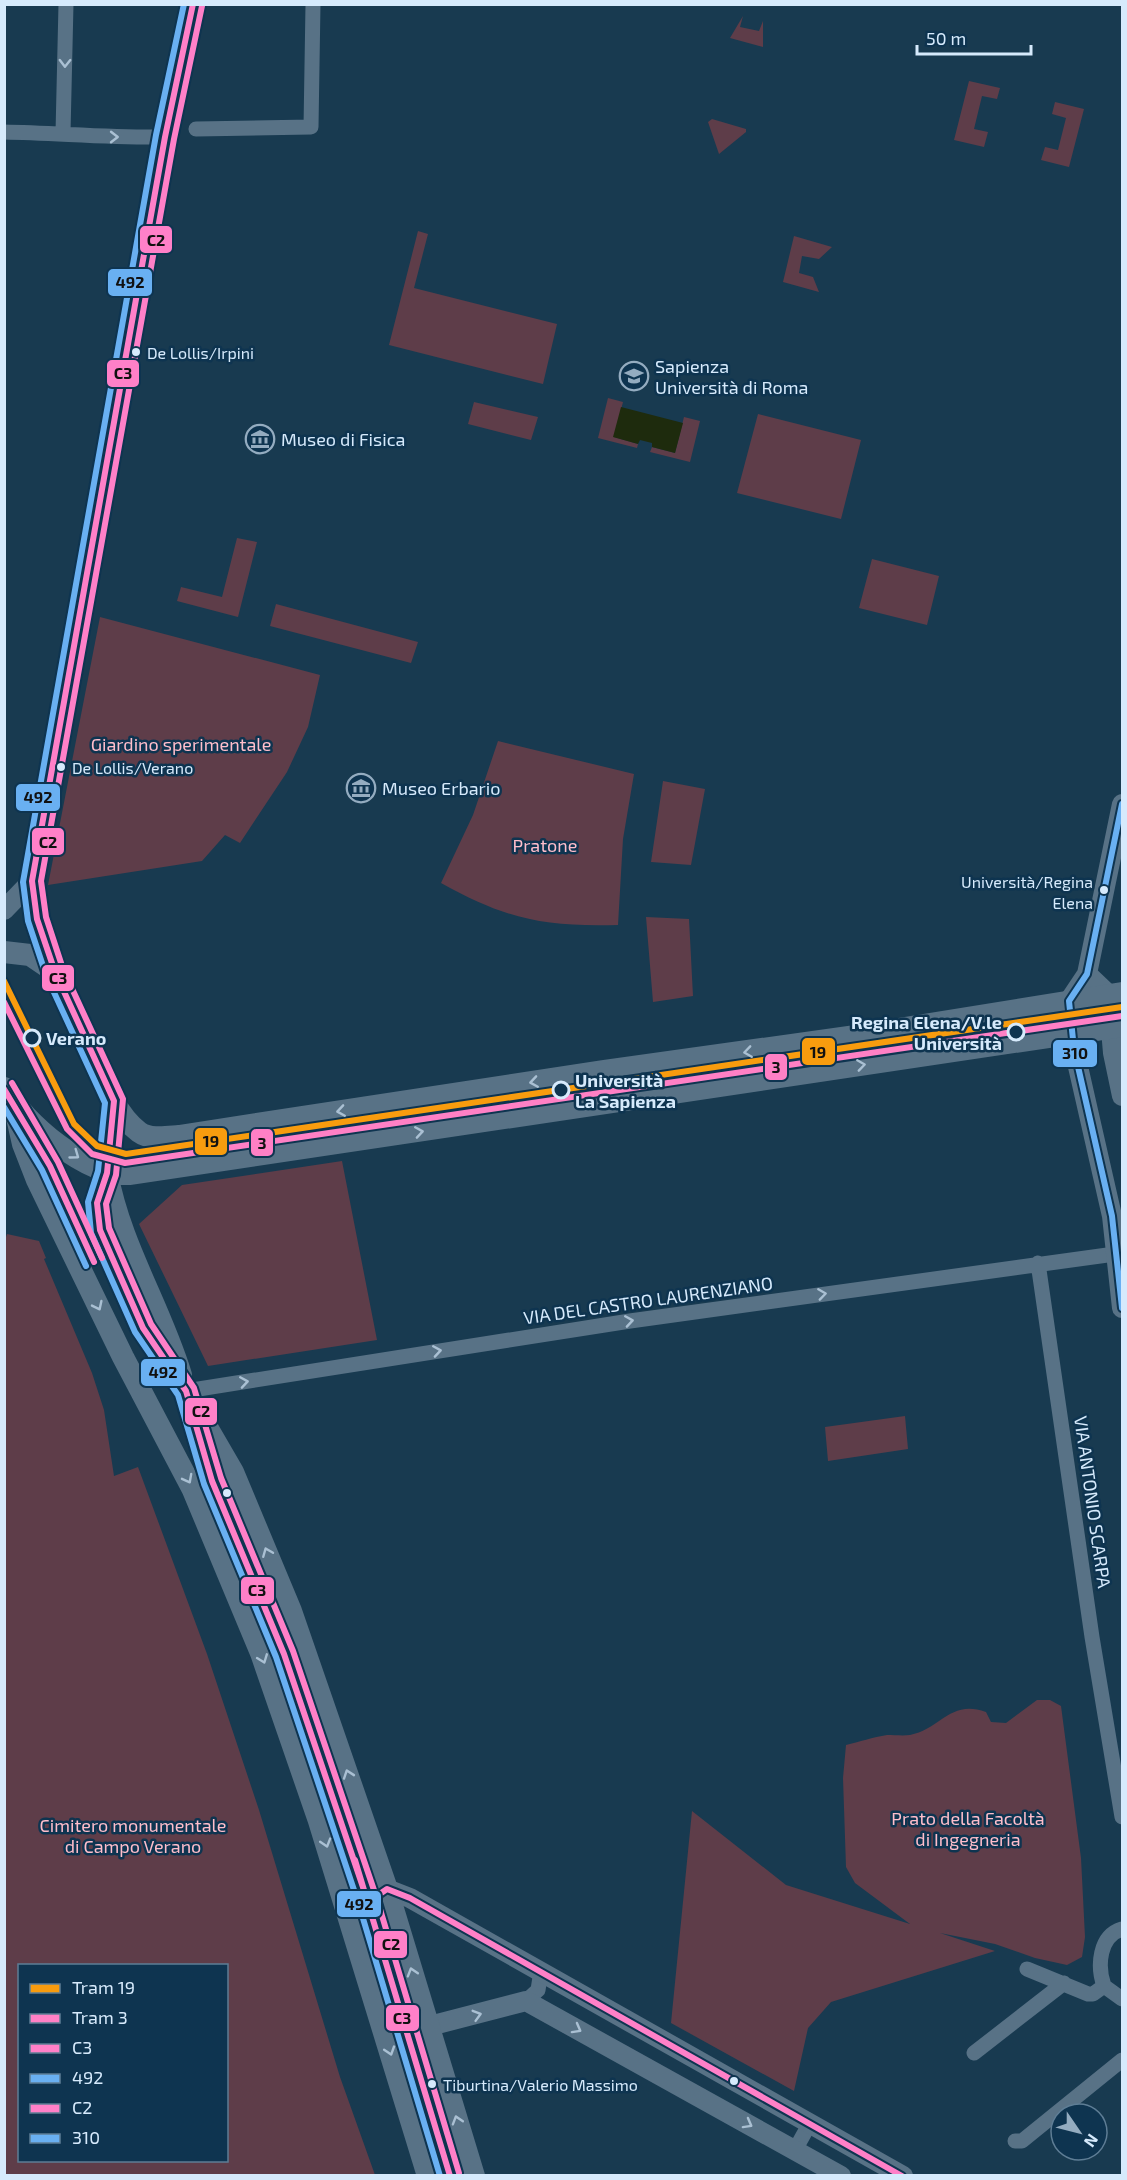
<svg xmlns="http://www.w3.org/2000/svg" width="1127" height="2180" font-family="'Exo 2',sans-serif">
  <rect width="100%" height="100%" fill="#183a50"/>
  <path fill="#5e3d49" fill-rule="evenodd" d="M743 16 740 27 759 31 763 21V47L730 38Z
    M969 81 1000 88 997 99 982 96 974 129 988 132 984 147 954 140Z
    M1055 102 1084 109 1069 167 1041 160 1045 147 1058 150 1066 118 1052 114Z
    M712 119 746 129V132L719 154 708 122Z
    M418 231 428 234 414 288 557 324 543 384 389 345Z
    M794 236 832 247 819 259 802 256 799 273 813 277 819 292 783 282Z
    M608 398 623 402 614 437 638 444 637 448 598 438Z
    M474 402 538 417 531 440 468 424Z
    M758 414 861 440 841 519 737 493Z
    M684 417 700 421 690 462 650 452 652 447 675 453Z
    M237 538 257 542 238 617 177 601 181 587 222 597Z
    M872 559 939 576 927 625 859 608Z
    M276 604 418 642 411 663 270 626Z
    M100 617 320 675 308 727 287 772 240 843 225 835 202 861 48 885Z
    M498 741 634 774 623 839 618 925C543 927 506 919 441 883L473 815Z
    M663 781 705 789 691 865 651 862Z
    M646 917 689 919 693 996 653 1002Z
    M342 1161 377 1340 208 1366 139 1224 182 1185Z
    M7 1234 39 1241 46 1258 44 1259 92 1373 104 1410 114 1476 138 1467 207 1654 259 1810 340 2077 375 2175H5L4 1243ZM20 1966H226V2160H20Z
    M905 1416 908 1449 828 1461 825 1427Z
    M1037 1700H1050L1061 1706 1081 1858 1085 1937 1082 1957 1067 1965 1035 1958 995 1944 940 1933 995 1951 831 2002 808 2028 794 2091 671 2023 692 1811 786 1885 910 1924 855 1883 846 1867 843 1778 846 1745C859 1742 873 1737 887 1735 894 1735 903 1736 910 1735 941 1729 950 1699 986 1712L991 1722 1006 1723Z"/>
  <path fill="#1e2b0d" d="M621 407 683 423 675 453 652 447V443L640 440 638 444 613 437Z"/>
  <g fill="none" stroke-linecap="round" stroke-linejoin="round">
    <path stroke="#587286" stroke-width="15" d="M196 129 311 127 313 4
      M4 132C58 133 111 138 165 137
      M63 133 66 4
      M1038 1263 1092 1637 1122 1817
      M186 1391 630 1321 1122 1253
      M1122 1929C1099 1936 1097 1966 1104 1986L1122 1999
      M1027 1969 1088 1994H1093L1104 1986
      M526 2001 538 1990 541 1971
      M974 2053 1064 1983
      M1015 2141H1022L1122 2060
      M795 2150 810 2123"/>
    <path stroke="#587286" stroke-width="20" d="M1122 804 1087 974 1069 1001V1015L1074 1049 1112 1216 1122 1308
      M4 910 32 881
      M1087 974 1108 994 1113 1053 1122 1096
      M350 1918 387 1889 410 1898 903 2176
      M372 1995 399 2020 422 2028 526 2001 841 2176"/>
    <path stroke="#587286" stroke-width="22" d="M193 4 165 137 32 881C33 938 64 990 87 1041 100 1070 112 1112 139 1132 150 1140 166 1137 179 1136L603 1071 856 1036 1122 993
      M4 952 30 955 55 972
      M4 1088C25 1123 86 1176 129 1174L1122 1026
      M114 1101 107 1173 97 1203 100 1230 155 1349 186 1391 233 1472 291 1611 387 1889 474 2176
      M14 1104 23 1144 37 1180 123 1357 193 1490 261 1653 319 1821 428 2176
      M107 1173C120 1245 160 1306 181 1375"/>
    <g stroke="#0e3450" stroke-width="10">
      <path id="bus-1" d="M193 4 165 137 32 881 37 919 55 972 114 1101 107 1173 97 1203 100 1230 143 1328 186 1391 212 1481 284 1654 368 1902
        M4 1089 50 1166 94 1262
        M355 1860 450 2176
        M368 1902 387 1889 410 1898 902 2176"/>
    </g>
    <g stroke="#0e3450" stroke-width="10">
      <path id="bus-2" d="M184 4 156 135 23 882 28 921 46 975 105 1103 98 1171 88 1202 91 1233 135 1332 178 1395 204 1484 276 1657 359 1905 440 2176
        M4 1107 42 1170 86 1266"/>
    </g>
    <g stroke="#0e3450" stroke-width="10">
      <path id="bus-3" d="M202 6 174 139 41 881 46 917 63 969 123 1099 116 1175 106 1204 109 1228 151 1324 194 1388 221 1478 293 1651 377 1899 459 2173
        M12 1083 58 1162 102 1258"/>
    </g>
    <g stroke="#0e3450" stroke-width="10">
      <path id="bus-4" d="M1122 804 1087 974 1069 1001 1074 1049 1112 1216 1122 1308"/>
    </g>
    <use href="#bus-1" stroke="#ff80c8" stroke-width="6"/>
    <use href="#bus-2" stroke="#69b0f2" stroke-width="6"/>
    <use href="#bus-3" stroke="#ff80c8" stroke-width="6"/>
    <use href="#bus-4" stroke="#69b0f2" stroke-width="6"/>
    <g stroke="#0e3450" stroke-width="10">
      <path id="tram-1" d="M4 981 74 1124 97 1146 126 1154 1122 1007"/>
    </g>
    <g stroke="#0e3450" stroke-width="10">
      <path id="tram-2" d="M4 1002 67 1129 92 1154 125 1163 1122 1016"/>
    </g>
    <use href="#tram-1" stroke="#f89c0e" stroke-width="6"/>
    <use href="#tram-2" stroke="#ff80c5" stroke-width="6"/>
  </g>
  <defs><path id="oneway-chevron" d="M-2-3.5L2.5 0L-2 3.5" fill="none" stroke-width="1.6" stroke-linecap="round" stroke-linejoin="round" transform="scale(1.5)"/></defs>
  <g stroke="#aac0d3">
    <use href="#oneway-chevron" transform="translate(65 63) rotate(91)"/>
    <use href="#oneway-chevron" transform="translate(114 137)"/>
    <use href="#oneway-chevron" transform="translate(748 1052) rotate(172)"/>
    <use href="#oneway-chevron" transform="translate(861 1065) rotate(-8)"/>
    <use href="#oneway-chevron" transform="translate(534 1082) rotate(171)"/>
    <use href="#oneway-chevron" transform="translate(341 1111) rotate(171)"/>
    <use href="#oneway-chevron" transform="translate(419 1132) rotate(-9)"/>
    <use href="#oneway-chevron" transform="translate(75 1155) rotate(36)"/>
    <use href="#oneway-chevron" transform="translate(822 1294) rotate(-8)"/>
    <use href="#oneway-chevron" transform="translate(98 1306) rotate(64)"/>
    <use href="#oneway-chevron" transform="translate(629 1321) rotate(-9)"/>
    <use href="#oneway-chevron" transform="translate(437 1351) rotate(-9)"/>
    <use href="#oneway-chevron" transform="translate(244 1382) rotate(-9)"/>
    <use href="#oneway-chevron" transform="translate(188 1479) rotate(62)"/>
    <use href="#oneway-chevron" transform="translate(267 1552) rotate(-112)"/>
    <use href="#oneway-chevron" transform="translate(263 1659) rotate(69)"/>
    <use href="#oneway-chevron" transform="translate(348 1774) rotate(-109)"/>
    <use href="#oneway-chevron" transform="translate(326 1843) rotate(73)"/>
    <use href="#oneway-chevron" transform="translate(412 1972) rotate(-107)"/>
    <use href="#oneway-chevron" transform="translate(477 2015) rotate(-16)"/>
    <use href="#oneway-chevron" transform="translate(577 2029) rotate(29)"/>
    <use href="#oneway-chevron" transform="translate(390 2051) rotate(72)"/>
    <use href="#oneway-chevron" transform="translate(457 2120) rotate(-107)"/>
    <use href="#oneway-chevron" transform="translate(748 2124) rotate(29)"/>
  </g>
  <defs>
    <g id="university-ring" transform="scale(1.5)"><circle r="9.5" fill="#0e3450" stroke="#94acc0" stroke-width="1.5"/><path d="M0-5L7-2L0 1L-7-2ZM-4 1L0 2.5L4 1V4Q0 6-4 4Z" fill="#94acc0"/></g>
    <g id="museum-ring" transform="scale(1.5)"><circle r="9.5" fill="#0e3450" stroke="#94acc0" stroke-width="1.5"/><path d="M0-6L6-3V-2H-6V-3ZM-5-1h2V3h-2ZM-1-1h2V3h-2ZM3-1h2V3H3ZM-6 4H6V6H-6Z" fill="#94acc0"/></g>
  </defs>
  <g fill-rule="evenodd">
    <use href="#university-ring" x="634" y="376"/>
    <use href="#museum-ring" x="260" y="439"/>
    <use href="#museum-ring" x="361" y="788"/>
  </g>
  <g fill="#d6eafc" stroke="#0e3450" stroke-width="2">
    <circle cx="136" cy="352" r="5"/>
    <circle cx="61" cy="767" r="5"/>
    <circle cx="1104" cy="890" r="5"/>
    <circle cx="227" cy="1493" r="5"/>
    <circle cx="734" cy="2081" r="5"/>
    <circle cx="432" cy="2084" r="5"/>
  </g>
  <g fill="#0e3450" stroke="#d6eafc" stroke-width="3">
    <circle cx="1016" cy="1032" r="8"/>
    <circle cx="32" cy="1038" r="8"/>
    <circle cx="561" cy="1090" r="8"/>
  </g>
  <g text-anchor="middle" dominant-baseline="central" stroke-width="5" stroke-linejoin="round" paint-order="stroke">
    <g font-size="16" fill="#d6eafc" stroke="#0e3450" text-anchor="start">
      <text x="147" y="352">De Lollis/Irpini</text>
      <text x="72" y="767">De Lollis/Verano</text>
      <text x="1093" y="881" text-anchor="end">Università/Regina<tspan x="1093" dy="21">Elena</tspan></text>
      <text x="443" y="2084">Tiburtina/Valerio Massimo</text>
    </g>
    <g font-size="18" fill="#d6eafc" stroke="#0e3450" text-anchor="start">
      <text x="655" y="366">Sapienza<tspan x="655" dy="21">Università di Roma</tspan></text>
      <text x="281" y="439">Museo di Fisica</text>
      <text x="382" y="788">Museo Erbario</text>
    </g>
    <g font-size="18" fill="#ffbecb" stroke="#0e3450">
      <text x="181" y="744">Giardino sperimentale</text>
      <text x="545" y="845">Pratone</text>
      <text x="968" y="1818">Prato della Facoltà<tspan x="968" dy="21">di Ingegneria</tspan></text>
      <text x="133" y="1825">Cimitero monumentale<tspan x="133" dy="21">di Campo Verano</tspan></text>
    </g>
    <g font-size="18" font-weight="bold" fill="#d6eafc" stroke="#0e3450" text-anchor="start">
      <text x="1002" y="1022" text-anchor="end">Regina Elena/V.le<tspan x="1002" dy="21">Università</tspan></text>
      <text x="46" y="1038">Verano</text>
      <text x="575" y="1080">Università<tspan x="575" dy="21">La Sapienza</tspan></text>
    </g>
    <g font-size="18" fill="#d6eafc" stroke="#0e3450">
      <text transform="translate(648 1300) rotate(-8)">VIA DEL CASTRO LAURENZIANO</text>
      <text transform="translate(1093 1502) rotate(82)">VIA ANTONIO SCARPA</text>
    </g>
  </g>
  <g stroke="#0e3450" stroke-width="2">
    <rect x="139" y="225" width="34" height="29" rx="6" fill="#ff80c8"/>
    <rect x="107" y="268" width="46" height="29" rx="6" fill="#69b0f2"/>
    <rect x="106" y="359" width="34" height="29" rx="6" fill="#ff80c8"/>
    <rect x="15" y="783" width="46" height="29" rx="6" fill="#69b0f2"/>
    <rect x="31" y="827" width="34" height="29" rx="6" fill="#ff80c8"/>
    <rect x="41" y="964" width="34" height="28" rx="6" fill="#ff80c8"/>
    <rect x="801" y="1037" width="35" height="29" rx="6" fill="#f89c0e"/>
    <rect x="1052" y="1039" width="46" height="29" rx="6" fill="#69b0f2"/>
    <rect x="764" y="1053" width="24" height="28" rx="6" fill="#ff80c5"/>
    <rect x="194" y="1127" width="34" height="29" rx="6" fill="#f89c0e"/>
    <rect x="250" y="1128" width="24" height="29" rx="6" fill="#ff80c5"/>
    <rect x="140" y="1358" width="46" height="29" rx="6" fill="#69b0f2"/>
    <rect x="184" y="1397" width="34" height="29" rx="6" fill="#ff80c8"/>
    <rect x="240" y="1576" width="35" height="29" rx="6" fill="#ff80c8"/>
    <rect x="336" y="1890" width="46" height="28" rx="6" fill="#69b0f2"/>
    <rect x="373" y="1930" width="35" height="29" rx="6" fill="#ff80c8"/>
    <rect x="385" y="2004" width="35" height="28" rx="6" fill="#ff80c8"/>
  </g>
  <g font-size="16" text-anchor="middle" font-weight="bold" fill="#111">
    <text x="156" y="246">C2</text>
    <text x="130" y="288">492</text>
    <text x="123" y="379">C3</text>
    <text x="38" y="803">492</text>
    <text x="48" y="848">C2</text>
    <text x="58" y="984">C3</text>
    <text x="818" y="1058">19</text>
    <text x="1075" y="1059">310</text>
    <text x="776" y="1073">3</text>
    <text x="211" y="1147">19</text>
    <text x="262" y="1149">3</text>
    <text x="163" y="1378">492</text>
    <text x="201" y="1417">C2</text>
    <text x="257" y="1596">C3</text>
    <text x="359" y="1910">492</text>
    <text x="391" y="1950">C2</text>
    <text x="402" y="2024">C3</text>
  </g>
  <rect width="1127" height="2180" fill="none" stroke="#d6eafc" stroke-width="12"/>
  <rect x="18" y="1964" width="210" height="198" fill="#0e3450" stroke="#5e7d95" stroke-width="1.5"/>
  <rect x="30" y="1984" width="30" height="9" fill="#f89c0e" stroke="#5e7d95" stroke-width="1.5"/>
  <text x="72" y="1994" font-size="18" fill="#d6eafc">Tram 19</text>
  <rect x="30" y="2014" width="30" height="9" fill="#ff80c5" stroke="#5e7d95" stroke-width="1.5"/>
  <text x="72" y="2024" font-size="18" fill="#d6eafc">Tram 3</text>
  <rect x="30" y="2044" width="30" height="9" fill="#ff80c8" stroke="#5e7d95" stroke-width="1.5"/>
  <text x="72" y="2054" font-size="18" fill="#d6eafc">C3</text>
  <rect x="30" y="2074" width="30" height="9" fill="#69b0f2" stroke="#5e7d95" stroke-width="1.5"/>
  <text x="72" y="2084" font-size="18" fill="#d6eafc">492</text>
  <rect x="30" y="2104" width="30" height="9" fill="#ff80c8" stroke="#5e7d95" stroke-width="1.5"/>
  <text x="72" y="2114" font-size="18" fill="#d6eafc">C2</text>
  <rect x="30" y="2134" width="30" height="9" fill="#69b0f2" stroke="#5e7d95" stroke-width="1.5"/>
  <text x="72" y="2144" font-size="18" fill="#d6eafc">310</text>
  <g transform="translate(1079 2132) rotate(125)"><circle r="28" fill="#0e3450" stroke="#5e7d95" stroke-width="1.5"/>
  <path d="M0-4.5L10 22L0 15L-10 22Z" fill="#94acc0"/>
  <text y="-9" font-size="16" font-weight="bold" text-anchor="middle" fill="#d6eafc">N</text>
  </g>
  <path d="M917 45v9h114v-9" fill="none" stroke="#d6eafc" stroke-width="3"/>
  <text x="926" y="45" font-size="18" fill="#d6eafc" stroke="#0e3450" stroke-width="4.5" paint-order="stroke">50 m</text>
</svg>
